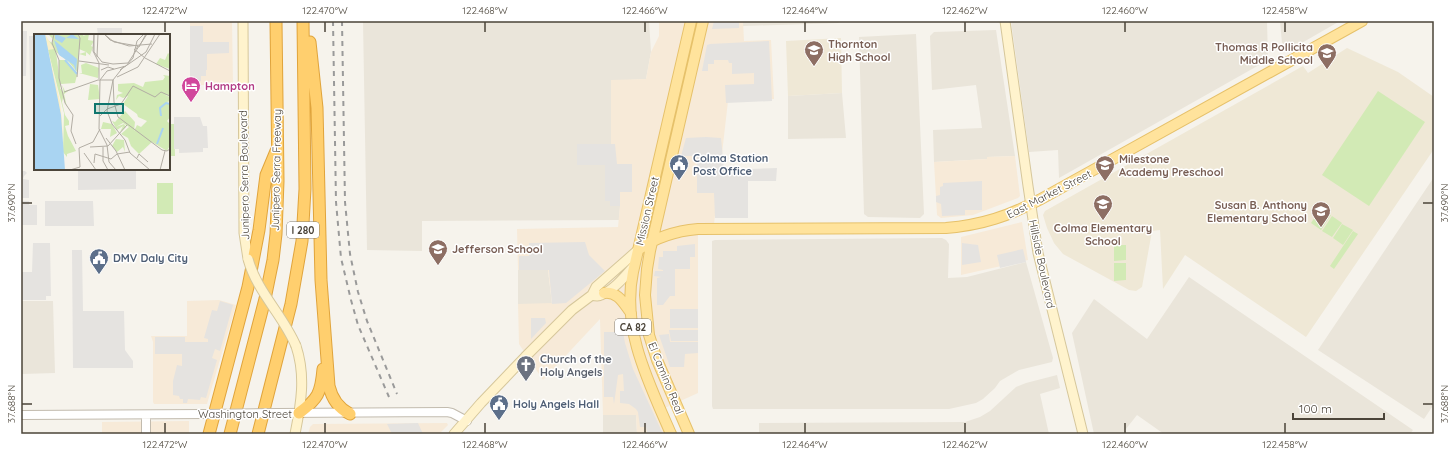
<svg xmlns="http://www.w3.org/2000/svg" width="1455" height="455" font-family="Quicksand,sans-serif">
  <rect width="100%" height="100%" fill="#f6f3ec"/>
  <path fill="#eae5da" d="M363 21H649L651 52 646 79 611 81V144H577L605 165V201H610V206H620L619 220 422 221V251L367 250Z
    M743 21H841L838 23 743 26Z
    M1011 21H1267L1268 60 1059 178 1058 150 1029 152Z
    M1280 21H1340L1293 48 1288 47 1282 43Z
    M996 30 1015 156 987 157V159L934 162 933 130 982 128 976 85 932 90 930 36 934 32Z
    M916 34 924 214 920 218 868 217 864 214 859 37Z
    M842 93 846 138 788 139V96Z
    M1434 177V404L1424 419 1318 350Z
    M942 238 946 240 949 244 948 278 967 277 1026 262 1053 358 1052 362 1019 370 1000 381 995 388 983 399 976 403 949 409H713L712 406V241L715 240Z
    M518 270H548L552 304H518Z
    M1189 277 1413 430 1410 434H1164L1137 415 1122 434H1094L1072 333 1094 299 1147 339Z
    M21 301H53L55 373 22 374Z
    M1057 375 1060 388 1040 394 1049 434H759V423L965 422 980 417 990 411 1016 387 1026 383Z
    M603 415H636L637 434H603Z"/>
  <path fill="#f7ead8" d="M190 21H232L233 85H190Z
    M659 21H743L744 41 771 40 774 99 728 101 714 224H698V393L656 412 666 434H637L636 415H603L600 319 543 380 519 344 518 304 552 303 548 270H518L517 229 618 227 620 206H610V201H605V165H577V144H611V80L646 79 651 52 659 36Z
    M1015 156 1020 196 1018 198 973 215 941 218 937 215 934 162 987 159V157Z
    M1022 222 1028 260 961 275V237Z
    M219 300 236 305 207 404H154L153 402V342L151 336H187V301Z
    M189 421V434H102V422Z
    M447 423 448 425 439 434H308L310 427 313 424Z"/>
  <path fill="#efe8d6" d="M841 38 842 93 788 96 786 41Z
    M1347 48 1398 72 1434 97V149L1306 337 1185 255 1163 289 1160 230 1152 231 1142 287 1136 291 1129 290 1063 254 1054 243 1047 228 1043 215 1045 211 1303 66 1308 73Z"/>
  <path fill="#d2eab5" d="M1378 91 1425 122 1369 206 1322 175Z
    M169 124H174L175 156H169Z
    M157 183H173V214H157Z
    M1320 209 1331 215 1321 230 1311 223Z
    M1332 216 1342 223 1332 237 1322 231Z
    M1342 224 1353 230 1343 245 1333 238Z
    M1353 231 1358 234 1334 269 1330 266Z
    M1114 245H1126V260L1114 261Z
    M1114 263H1126V280L1114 281Z"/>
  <path fill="#e5e3e0" d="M714 21H739V28L712 29Z
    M190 26H203V42H229V53L207 54V70H206V76H201V81H190Z
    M97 28H122V35H98Z
    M21 31H27L26 76H21Z
    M29 36H35V80H30Z
    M769 41 772 101 726 103 725 85 754 84V73L732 74V63H729L728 60H714V64H708V71H702L707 45 710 44Z
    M174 117H200L203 126H207L208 148H203V152L179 153V149H174Z
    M706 137 721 138 724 170 777 168 776 181H748V218H715L714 193H697V156H681L686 138Z
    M577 144H615L617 164H632V192H620V206H610V201H605V165H577Z
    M113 170 136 171V189L78 190V171Z
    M21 171H25L27 173 24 176 23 179 29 180V198H21Z
    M982 181V210H965V215L942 216 941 204 936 202V196L940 195V187L943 186V183Z
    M21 201H29V205H37V225H21Z
    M45 201H93L94 226H45Z
    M585 242 589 255 605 271 566 303 552 304 549 270H519V256H529V243Z
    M33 243H50L51 296H46V300H21V272H32Z
    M962 243 978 245 981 262 962 265Z
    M695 244V257H690V269H675V296H670L663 305H657V278L661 277 654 276 655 271H663V270L658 269 659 257H663V251H677V246Z
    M1023 249 1026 262 1000 268 997 255Z
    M72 250H82L83 311H124L125 350 133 361V368H73Z
    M220 301 233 305 220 351 215 349 212 358 217 360 206 398 201 397 200 400 188 399 187 403H183V399H180L179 396 173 395V381L177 365 182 366V354H155V337H185V342H208V339L204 338 212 310 217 311Z
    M670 309H698V328H670Z
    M531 318H545L546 323 531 339Z
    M669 330H698V341H671Z
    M604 332H623L625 343 633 369 663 434H644L647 432 646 427H640L638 412 636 409 629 404 620 403V391H624L623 374 618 375 614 404 613 397H604Z
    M669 334 670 342H698V353L685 354 684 367H670L659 335Z
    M418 423 423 434H392L387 424Z"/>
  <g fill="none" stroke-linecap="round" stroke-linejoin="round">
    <g stroke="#c2bbae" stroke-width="10">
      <path id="tertiary" d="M278 413 447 412 452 413 467 421
        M21 415 206 414
        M146 415V434"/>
    </g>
    <g stroke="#d6c79b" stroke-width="11">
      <path id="secondary" d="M243 21 244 233 248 259
        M1005 21 1028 186 1038 253 1083 434
        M592 295C595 296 598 297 601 295 614 290 625 276 634 266
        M295 434C301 404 306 376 296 346
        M454 434 481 403 525 357 572 310 592 295 596 287 638 250"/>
    </g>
    <g stroke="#e6c16a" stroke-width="12">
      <path id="primary" d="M638 250C656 237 675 231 698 229L946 228C982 225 1009 216 1041 199L1362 21
        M604 293C618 291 624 304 631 313
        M671 434C649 383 621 329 633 272L691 21
        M689 434 657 360 649 335 645 295 647 269 650 251 703 21"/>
    </g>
    <g stroke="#e0a43c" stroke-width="13">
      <path id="motorway" d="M310 42 317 108 321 280 329 386C332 399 338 408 350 414
        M299 413C318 399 321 393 323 369
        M209 434 248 287 259 230 266 175 276 151
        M230 434 265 299 273 260 276 234 278 181 276 21
        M258 434 291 304 302 241 305 189 303 21"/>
    </g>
    <use href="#tertiary" stroke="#fff" stroke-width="8"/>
    <use href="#secondary" stroke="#fff3cd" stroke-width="9"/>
    <use href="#primary" stroke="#ffe39c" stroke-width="10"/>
    <use href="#motorway" stroke="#ffcf6e" stroke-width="11"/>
    <path stroke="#9a9a9a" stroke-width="2" stroke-dasharray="5 5" stroke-linecap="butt" d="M333 21 336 202 341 258 351 300 358 325 389 397
      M342 21 345 202 350 254 358 292 367 321 397 394"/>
    <g stroke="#c2bbae" stroke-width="10" stroke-linecap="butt">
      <path id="tertiary-bridge" d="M206 414 278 413"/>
    </g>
    <g stroke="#d6c79b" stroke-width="11" stroke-linecap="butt">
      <path id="secondary-bridge" d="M248 259C257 292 283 315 296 346"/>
    </g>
    <use href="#tertiary-bridge" stroke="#fff" stroke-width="8"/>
    <use href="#secondary-bridge" stroke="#fff3cd" stroke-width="9"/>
  </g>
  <path fill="none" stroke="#4b4439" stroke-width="1.5" d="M165 22V32M325 22V32M485 22V32M645 22V32M805 22V32M965 22V32M1125 22V32M1285 22V32M22 203H32M1423 203H1433M22 404H32M1423 404H1433M165 423V433M325 423V433M485 423V433M645 423V433M805 423V433M965 423V433M1125 423V433M1285 423V433"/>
  <defs>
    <g id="school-pin" transform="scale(1)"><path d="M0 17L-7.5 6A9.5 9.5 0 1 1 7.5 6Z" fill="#8d6e63" stroke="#fff"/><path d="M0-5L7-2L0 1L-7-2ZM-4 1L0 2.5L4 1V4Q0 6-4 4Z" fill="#fff"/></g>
    <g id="hotel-pin" transform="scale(1)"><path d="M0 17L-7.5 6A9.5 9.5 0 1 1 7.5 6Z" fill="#d1479c" stroke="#fff"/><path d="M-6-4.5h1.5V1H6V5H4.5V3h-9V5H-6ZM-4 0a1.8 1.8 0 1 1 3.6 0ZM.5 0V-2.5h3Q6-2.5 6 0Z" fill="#fff"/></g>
    <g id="civic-pin" transform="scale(1)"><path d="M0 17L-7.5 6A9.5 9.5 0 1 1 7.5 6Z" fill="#5c6f8a" stroke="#fff"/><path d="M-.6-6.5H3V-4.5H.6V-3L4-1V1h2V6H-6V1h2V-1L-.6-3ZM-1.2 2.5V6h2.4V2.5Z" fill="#fff"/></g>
    <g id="church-pin" transform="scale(1)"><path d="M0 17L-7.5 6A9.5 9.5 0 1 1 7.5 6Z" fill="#6b7280" stroke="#fff"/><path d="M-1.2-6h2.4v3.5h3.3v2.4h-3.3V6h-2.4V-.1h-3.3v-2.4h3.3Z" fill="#fff"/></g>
  </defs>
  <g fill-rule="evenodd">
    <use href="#school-pin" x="814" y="50"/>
    <use href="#school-pin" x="1327" y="53"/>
    <use href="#hotel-pin" x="191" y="86"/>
    <use href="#civic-pin" x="679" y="164"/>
    <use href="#school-pin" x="1105" y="165"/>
    <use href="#school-pin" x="1103" y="204"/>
    <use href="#school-pin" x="1321" y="211"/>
    <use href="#school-pin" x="438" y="249"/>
    <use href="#civic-pin" x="99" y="258"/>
    <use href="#church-pin" x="526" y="365"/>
    <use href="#civic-pin" x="499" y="404"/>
  </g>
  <g text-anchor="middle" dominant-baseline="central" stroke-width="3" stroke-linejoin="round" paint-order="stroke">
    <g fill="#fff" stroke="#817c74" stroke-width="1">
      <rect x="287" y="222" width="32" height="16" rx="3"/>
      <rect x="615" y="319" width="36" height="16" rx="3"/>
    </g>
    <g font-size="10" font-weight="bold" fill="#4b4439">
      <text x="303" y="230">I 280</text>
      <text x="633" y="327">CA 82</text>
    </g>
    <g font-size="11" font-weight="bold" fill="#785e54" stroke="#fff" text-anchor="start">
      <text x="828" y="44">Thornton<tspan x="828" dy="13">High School</tspan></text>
      <text x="1313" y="47" text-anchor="end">Thomas R Pollicita<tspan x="1313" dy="13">Middle School</tspan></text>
      <text x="1119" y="159">Milestone<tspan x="1119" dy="13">Academy Preschool</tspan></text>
      <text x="1307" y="205" text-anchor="end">Susan B. Anthony<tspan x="1307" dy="13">Elementary School</tspan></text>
      <text x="1103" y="228" text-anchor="middle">Colma Elementary<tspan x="1103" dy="13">School</tspan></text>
      <text x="452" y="249">Jefferson School</text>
    </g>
    <g font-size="11" font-weight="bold" fill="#b23c85" stroke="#fff" text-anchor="start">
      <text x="205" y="86">Hampton</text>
    </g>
    <g font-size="11" font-weight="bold" fill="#4e5e75" stroke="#fff" text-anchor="start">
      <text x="693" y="158">Colma Station<tspan x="693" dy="13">Post Office</tspan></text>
      <text x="113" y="258">DMV Daly City</text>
      <text x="513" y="404">Holy Angels Hall</text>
    </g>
    <g font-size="11" fill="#4b4439" stroke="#fff">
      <text transform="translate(276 170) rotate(-89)">Junipero Serra Freeway</text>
      <text transform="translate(244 175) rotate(-91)">Junipero Serra Boulevard</text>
      <text transform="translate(1049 194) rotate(-27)">East Market Street</text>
      <text transform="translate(647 211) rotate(-77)">Mission Street</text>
      <text transform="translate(1042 264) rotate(78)">Hillside Boulevard</text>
      <text transform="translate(666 378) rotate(68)">El Camino Real</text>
      <text x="245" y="414">Washington Street</text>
    </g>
    <g font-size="11" font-weight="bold" fill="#5b616d" stroke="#fff" text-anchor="start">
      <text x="540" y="359">Church of the<tspan x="540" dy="13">Holy Angels</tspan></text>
    </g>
  </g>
  <g transform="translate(34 34)">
    <rect width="136" height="136" fill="#f6f3ec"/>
    <path d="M14 0H44L47 4 45 0H50L49 2 55 0 54 6 60 7 57 12 59 13 56 21 58 23 52 18V22L45 20 52 18 45 15 44 39 34 27 22 18 25 41V26H32L43 41 41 49 27 50 26 54 30 59 28 51 31 57 37 55 30 60 33 73 29 64 28 68 31 81 35 87V91L31 92 34 102 42 117 33 120V123L29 118 30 79 12 8 11 4 18 9 19 5ZM134 19 136 21V35L122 30 126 24 131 26ZM52 29 65 34 64 44 45 39H48L47 31ZM129 41 136 42V62L131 61 136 63V67L133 68 136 70V83L133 87 136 90V111L133 117 118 108 105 120 97 112 94 104 87 100 95 93 89 89 82 93 90 90 92 93 86 98 89 92 83 96 78 87 81 88 91 77 101 88 100 97 103 91 107 93 113 87 104 83 103 80 89 70 94 62 89 64 85 62 82 66 83 61 89 59 84 57V50L100 49 109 53 111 48 129 46 131 43ZM56 50 64 51 66 65 54 66ZM69 88 78 90 83 99 76 103 77 95H67ZM82 105 90 106 91 118 89 113 83 118 78 112Z" fill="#d2eab5"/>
    <path d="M11 0 20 15 14 16 26 67 28 86 29 106Z" fill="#f9efc9"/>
    <path d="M0 0H11L27 81 31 136H0ZM21 0 32 4 38 0 45 5 32 4 28 9 21 5ZM20 6 43 25 42 38 40 31 25 21Z" fill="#a9d4f2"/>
    <path fill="none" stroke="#a9d4f2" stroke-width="2" d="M31 26 43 40M127 82 126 74 132 69 136 70M123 110 129 94"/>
    <path fill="none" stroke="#b2ada4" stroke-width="1" d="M20 0 18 9 25 26V44L31 69 39 81 37 97 42 110M60 0 59 17 65 29V45M60 0V18L68 28 79 30 94 29 113 0M70 0 76 6 95 12 118 10M70 0 80 8 104 12 102 15M105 13 112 0M100 15 111 24 136 37M63 23 64 0M45 27 75 31M90 32 79 46 73 77 78 90 91 106 96 119 116 136M67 36 74 33 80 35M86 36 112 18 121 0M43 43 46 4 44 0M83 43 104 33 126 0M30 58 64 46H79L80 68 84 83 128 116 133 117 136 115M66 82 73 75 87 70 99 52 121 63 127 58 136 62M72 104 82 117 91 136M56 113 74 112 93 91M69 113V127L74 136M50 119 62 136M103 124 105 120 114 128M60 129 61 120 77 125 83 120 96 118M36 136 46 133 45 114 59 108 66 95M82 136 75 128 73 111 65 95 66 46 73 37 92 32 99 24 103 7 110 0M126 136 131 117"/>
    <path fill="#0f766e" fill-opacity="0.15" stroke="#0f766e" stroke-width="2" d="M61 70H89V79H61Z"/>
    <rect width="136" height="136" fill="none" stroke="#4b4439" stroke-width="2"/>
  </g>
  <rect width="1455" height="455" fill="none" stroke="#ffffff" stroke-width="44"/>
  <path d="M1293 413v6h91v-6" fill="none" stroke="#4b4439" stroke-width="2"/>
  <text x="1299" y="413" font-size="12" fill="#4b4439" stroke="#ffffff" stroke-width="3" paint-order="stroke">100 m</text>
  <rect x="22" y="22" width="1411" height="411" fill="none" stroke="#4b4439" stroke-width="1.5"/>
  <g font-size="10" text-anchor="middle" fill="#4b4439">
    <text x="165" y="14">122.472°W</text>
    <text x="325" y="14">122.470°W</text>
    <text x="485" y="14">122.468°W</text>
    <text x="645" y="14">122.466°W</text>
    <text x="805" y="14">122.464°W</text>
    <text x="965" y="14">122.462°W</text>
    <text x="1125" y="14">122.460°W</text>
    <text x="1285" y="14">122.458°W</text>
    <text transform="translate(11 203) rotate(-90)" y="4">37.690°N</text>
    <text transform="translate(1444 203) rotate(-90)" y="4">37.690°N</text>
    <text transform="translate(11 404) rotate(-90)" y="4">37.688°N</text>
    <text transform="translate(1444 404) rotate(-90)" y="4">37.688°N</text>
    <text x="165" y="448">122.472°W</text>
    <text x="325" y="448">122.470°W</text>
    <text x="485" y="448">122.468°W</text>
    <text x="645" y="448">122.466°W</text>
    <text x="805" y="448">122.464°W</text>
    <text x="965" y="448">122.462°W</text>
    <text x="1125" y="448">122.460°W</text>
    <text x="1285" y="448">122.458°W</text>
  </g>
</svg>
